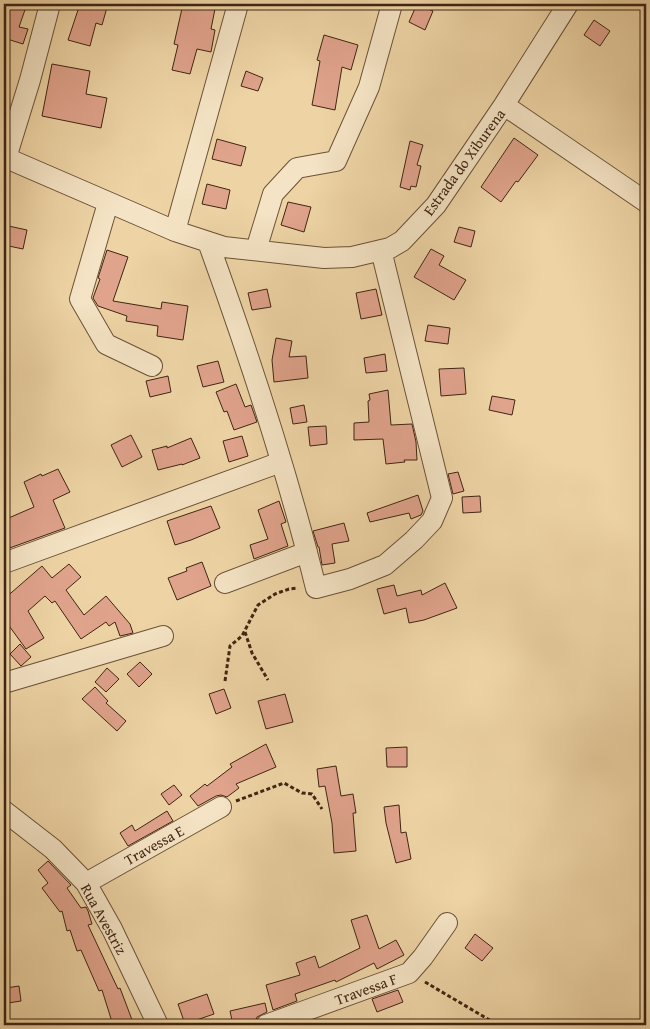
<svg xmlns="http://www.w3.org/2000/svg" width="650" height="1029" font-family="'Gentium Book Plus',serif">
  <rect width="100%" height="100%" fill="#eed4a5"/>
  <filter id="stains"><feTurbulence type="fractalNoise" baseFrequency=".004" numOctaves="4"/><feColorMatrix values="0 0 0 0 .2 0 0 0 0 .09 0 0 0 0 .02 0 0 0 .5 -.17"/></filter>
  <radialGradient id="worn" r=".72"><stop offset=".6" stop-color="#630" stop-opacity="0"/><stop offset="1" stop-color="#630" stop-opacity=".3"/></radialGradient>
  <path fill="#e0a38c" stroke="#3f2512" d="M4 4H27L19 27 28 29 23 44 4 38Z
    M80 4H108L102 25 96 23 90 46 68 40Z
    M183 4H216L211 29 215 30 211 52 197 49 190 74 172 70 178 45 174 44Z
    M417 4 433 11 425 30 409 22Z
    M594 20 610 31 600 46 584 35Z
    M324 35 358 45 351 70 342 67 335 110 312 105 320 61 317 60Z
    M52 64 90 71 86 94 107 98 101 128 42 116Z
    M246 71 263 78 258 91 241 86Z
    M514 138 538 155 518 182 516 181 501 202 481 187Z
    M217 139 246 147 241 166 212 159Z
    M410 141 423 145 417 165 421 166 416 187 411 186 410 190 400 187Z
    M207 184 230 190 226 209 202 204Z
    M288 202 311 207 304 232 281 225Z
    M4 225 27 230 23 249 4 245Z
    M459 227 475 231 471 247 454 242Z
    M431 249 444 256 439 265 466 280 454 300 414 277Z
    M107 250 128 257 113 301 161 309 162 302 188 306 183 340 157 336 158 326 126 321 127 316 98 306 93 298 100 279 98 278Z
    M267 289 271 307 252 310 248 293Z
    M376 289 382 315 361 319 356 293Z
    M428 325 450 328 448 344 425 341Z
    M276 338 292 341 289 357 306 356 308 378 274 382 272 360Z
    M385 354 387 371 366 373 364 358Z
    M218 361 224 382 203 387 197 366Z
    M464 368 466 394 441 396 439 369Z
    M168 376 171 392 150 397 146 381Z
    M236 384 245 407 251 405 257 422 234 430 227 411 224 412 216 392Z
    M388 390 391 425 412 424 416 442 417 460H404L405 462 386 464 383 439 354 440V423L369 422 368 401 370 400 369 394Z
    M492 396 515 400 512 415 489 410Z
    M304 405 307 422 293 424 290 408Z
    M326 426 327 444 310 446 308 427Z
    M131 435 142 457 122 467 111 445Z
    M242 436 248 456 229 462 223 441Z
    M191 438 200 458 182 465V464L158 470 152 450 167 446V448Z
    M58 469 70 492 53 500 65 528 4 550V520L34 507 24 482 41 474 42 476Z
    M458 472 464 491 453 494 448 474Z
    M418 495 423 511 421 515 411 519 409 513 370 522 367 513Z
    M480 496 481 512 463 513 462 497Z
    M279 501 286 522 281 524 288 546 254 559 250 545 268 539 258 510Z
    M211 506 220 528 191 540 175 545 167 521Z
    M344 523 349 541 332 544 335 563 322 565 319 547H318L313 531Z
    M202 562 211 586 177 600 168 578 187 571 186 568Z
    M69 564 81 577 66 590 84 615 106 596 130 624 133 633 120 636 115 622 109 626 106 622 81 639 55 601 52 603 45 596 28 611 44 638 26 649 4 619V599L42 566 52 578Z
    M445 583 457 608 424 620 409 623 406 608 384 614 377 589 394 585 397 596 421 590 422 595Z
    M20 644 31 657 21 666 10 654Z
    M140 662 152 674 139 687 127 674Z
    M107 668 119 679 106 692 95 682Z
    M95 687 108 701 106 703 126 721 117 731 82 699Z
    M224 689 231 708 216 714 209 694Z
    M285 694 293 722 266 729 258 701Z
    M266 744 276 767 236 784 239 788 227 797 221 795 216 796 198 806 190 796 205 784 207 786 232 767 230 764Z
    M407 747V767H387L386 748Z
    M336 766 341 796 353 794 356 813H353L356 851 334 853 332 823 325 786 319 787 317 769Z
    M174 785 182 795 169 805 161 794Z
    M399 805 401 833 406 832 411 859 396 863 386 823 384 807Z
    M167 811 173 821 128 846 120 833 132 825 135 831Z
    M48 861 71 885 67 888 81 908 86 907 88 911 92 924 88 925 118 989 120 988 134 1025H113L102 990 99 991 81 950 77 951 70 930 67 931 62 911 60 912 42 888 48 883 38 870Z
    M367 915 379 949 396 940 404 955 377 969 374 963 336 982 335 980 295 994 297 1001 273 1010 266 985 300 975 296 963 315 956 319 968 360 948 351 920Z
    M475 934 493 948 482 961 465 948Z
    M19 986 21 1001 8 1003 6 988Z
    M398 990 403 1002 377 1012 372 999Z
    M207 994 214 1014 185 1024 178 1004Z
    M265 1003 267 1012 257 1017 255 1022 233 1025 230 1011Z"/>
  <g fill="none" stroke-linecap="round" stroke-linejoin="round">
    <g stroke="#6b5137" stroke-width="22">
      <path id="minor" d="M504 105 646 202
        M4 157 175 231 224 247 324 258 352 257 390 248 402 241 436 205 504 105 568 4
        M6 158 30 80 50 4
        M108 203 80 299 106 344 152 366
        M175 231 238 4
        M208 242C249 355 287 470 316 588L350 579 385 565 414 540 432 521 442 498 381 250
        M256 250 273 194 297 168 336 161 369 87 392 4
        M4 563 281 462
        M225 583 307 552
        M4 683 163 636
        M4 811 53 849 86 883 112 929 158 1025
        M86 883 221 807
        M266 1025 409 973 423 957 447 923"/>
    </g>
    <path stroke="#3f2512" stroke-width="3" stroke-dasharray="4 2.5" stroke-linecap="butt" d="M245 632 252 653 268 680
      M225 681 230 646 242 636 258 605 275 594 289 589 298 588
      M236 801 284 783 302 793 312 794 322 809
      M425 982 498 1025"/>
    <use href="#minor" stroke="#f4e3c4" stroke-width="20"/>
  </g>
  <g text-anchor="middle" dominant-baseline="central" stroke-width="4.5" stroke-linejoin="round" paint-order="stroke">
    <g font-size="15" fill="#3f2512" stroke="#f4e3c4">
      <text transform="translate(464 162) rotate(-54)">Estrada do Xiburena</text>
      <text transform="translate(154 845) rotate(-29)">Travessa E</text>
      <text transform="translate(104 919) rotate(61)">Rua Avestriz</text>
      <text transform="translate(366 989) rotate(-20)">Travessa F</text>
    </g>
  </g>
  <rect width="650" height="1029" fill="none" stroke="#eed4a5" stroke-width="20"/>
  <rect x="5" y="5" width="640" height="1019" fill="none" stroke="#3f2512" stroke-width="2.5"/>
  <rect x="10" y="10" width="630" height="1009" fill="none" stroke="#3f2512"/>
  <rect width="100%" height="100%" filter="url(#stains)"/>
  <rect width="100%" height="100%" fill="url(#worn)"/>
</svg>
